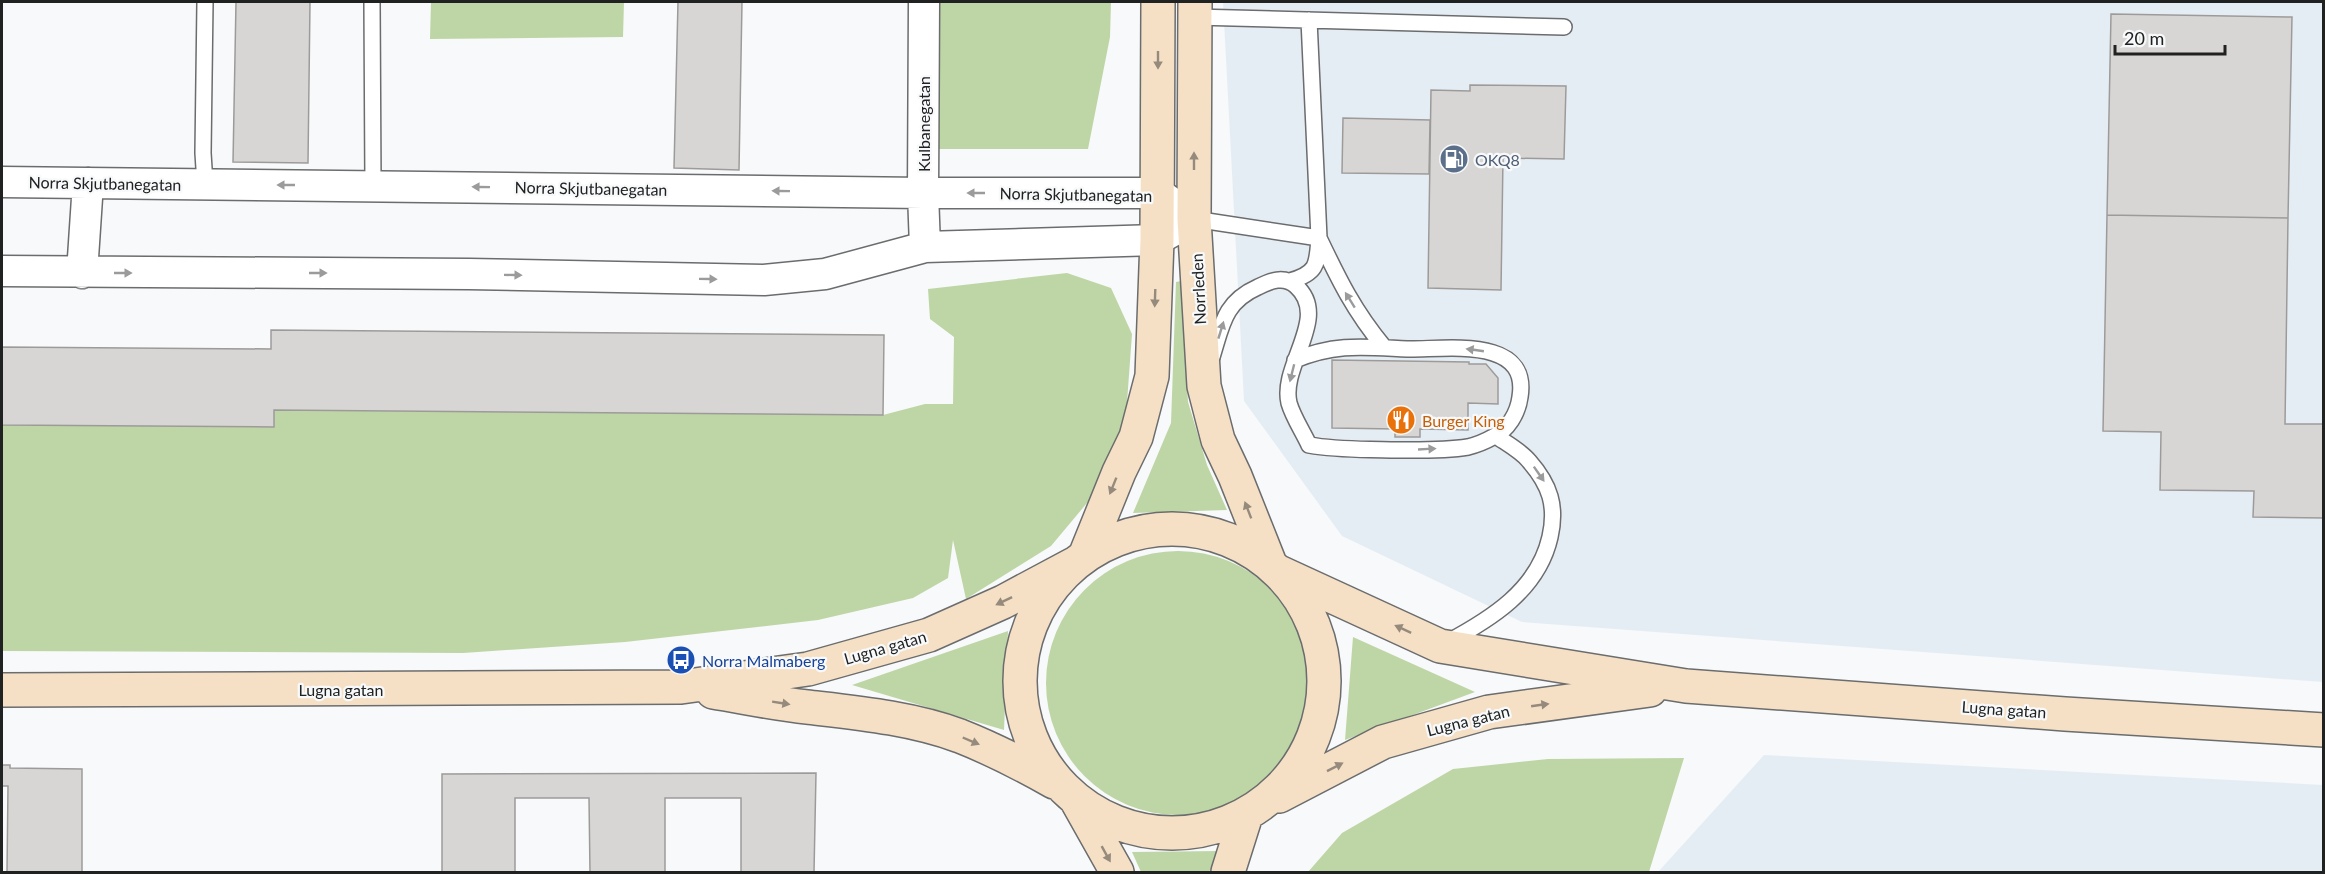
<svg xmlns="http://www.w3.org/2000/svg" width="2325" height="874" font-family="Lato,sans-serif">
  <rect width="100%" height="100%" fill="#f8f9fa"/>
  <path fill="#e5edf4" d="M1223 2H2323V682L1522 622 1342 536 1244 401Z
    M1764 755 2323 785V872H1658Z"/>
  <path fill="#bed6a5" d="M431 2H624L623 37 430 39Z
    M928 2H1111L1110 37 1088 149H933Z
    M1067 273 1111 288 1132 334 1126 416 1110 459 1092 497 1051 546 966 599 953 540 948 578 913 598 818 620 625 642 463 653 2 651V425L273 427 274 410 883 415 925 404H953L954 337 930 319 928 289Z
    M1181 281 1188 402 1207 465 1227 510 1133 513 1171 423 1176 282Z
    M1046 683a132 132 0 1 1 264 0a132 132 0 1 1-264 0Z
    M1008 631 1004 730 852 685Z
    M1353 637 1475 692 1345 740Z
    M1684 758 1649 872H1308L1342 833 1453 769 1548 759Z
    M1220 851 1209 872H1141L1132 852Z"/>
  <path fill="#d8d6d5" stroke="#9d9b9a" stroke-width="1.5" d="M236 2H310L308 163 233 162Z
    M678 2H742L739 170 674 168Z
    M2111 14 2292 17 2288 218 2107 215Z
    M1470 85 1566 86 1564 159 1503 158 1501 290 1428 288 1431 90 1470 91Z
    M1343 118 1430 120 1429 174 1342 173Z
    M2107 215 2288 218 2285 424H2324V518L2253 517 2254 491 2160 490 2161 432 2103 431Z
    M271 330 884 335 883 415 274 410V427L2 425V347L271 349Z
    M1332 360 1469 362V364H1486L1498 378V404L1468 403V430L1420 429V437H1395V429L1332 428Z
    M2 765H10V768L82 769V872H7L8 786H2Z
    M816 773 814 872H741V798H665V872H590L589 798H515V872H442V774Z"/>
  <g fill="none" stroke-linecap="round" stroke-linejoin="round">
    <g stroke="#6b6c6d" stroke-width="18">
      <path id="service" d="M372 2 373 186
        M1195 17 1564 27
        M205 184 203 153 205 2
        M1194 219 1319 238C1339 280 1354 311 1384 347
        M1290 281C1318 273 1317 264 1319 238L1309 20
        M1212 357C1222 325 1224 302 1258 287 1270 281 1284 275 1296 286 1331 317 1280 365 1289 403 1293 417 1303 432 1309 445 1337 450 1362 449 1391 450 1416 450 1443 451 1468 447 1476 445 1486 441 1493 437 1508 430 1518 413 1520 397 1530 335 1444 350 1407 349 1364 347 1336 343 1295 360
        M1446 643C1491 619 1538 590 1550 537 1557 506 1550 485 1529 461 1521 451 1506 443 1496 436"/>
    </g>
    <g stroke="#6b6c6d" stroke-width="33">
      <path id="minor" d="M924 2 923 193 925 247
        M2 182 923 193H1158L1194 219 1157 240 925 247 825 274 764 280 469 274 2 271
        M82 273 88 183"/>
    </g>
    <g stroke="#6b6c6d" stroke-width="36">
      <path id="secondary" d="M1195 2 1194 219 1204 386 1218 440 1235 476 1270 564
        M1020 681a152 152 0 1 1 304 0a152 152 0 1 1-304 0Z
        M1085 556 1119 472 1136 437 1152 376 1157 240 1158 2
        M1279 572 1440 646 1686 686 2065 714 2324 730
        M2 690 681 687 808 669 929 635 1003 602 1074 564
        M713 692C744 697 776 704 807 707 858 713 911 718 960 736 993 749 1024 765 1054 782
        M1279 796 1383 742 1489 712 1650 690
        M1077 801 1117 872
        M1228 872 1246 815"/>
    </g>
    <use href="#service" stroke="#fff" stroke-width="15"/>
    <use href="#minor" stroke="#fff" stroke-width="30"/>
    <use href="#secondary" stroke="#f5e0c6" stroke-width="33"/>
  </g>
  <defs><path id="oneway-solid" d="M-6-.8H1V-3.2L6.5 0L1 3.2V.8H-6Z" transform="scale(1.5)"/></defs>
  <g fill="#958a7c">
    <use href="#oneway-solid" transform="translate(1158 60) rotate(90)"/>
    <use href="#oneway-solid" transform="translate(1194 161) rotate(-90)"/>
    <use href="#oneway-solid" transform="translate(1155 298) rotate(92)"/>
    <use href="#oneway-solid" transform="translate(1113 486) rotate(112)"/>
    <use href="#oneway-solid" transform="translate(1248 510) rotate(-111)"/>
    <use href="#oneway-solid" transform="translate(1004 601) rotate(154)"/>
    <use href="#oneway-solid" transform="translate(1403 629) rotate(-155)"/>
    <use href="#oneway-solid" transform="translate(781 703) rotate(9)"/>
    <use href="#oneway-solid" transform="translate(1540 705) rotate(-8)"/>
    <use href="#oneway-solid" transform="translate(971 741) rotate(23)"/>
    <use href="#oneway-solid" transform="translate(1335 767) rotate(-27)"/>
    <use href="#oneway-solid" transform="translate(1106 854) rotate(61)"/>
  </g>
  <g fill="#9b9b9b">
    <use href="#oneway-solid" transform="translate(286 185) rotate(-180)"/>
    <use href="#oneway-solid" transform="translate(481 187) rotate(-179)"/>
    <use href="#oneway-solid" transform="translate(781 191) rotate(-179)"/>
    <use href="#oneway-solid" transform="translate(976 193) rotate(180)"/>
    <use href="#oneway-solid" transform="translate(123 273)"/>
    <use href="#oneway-solid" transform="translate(318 273)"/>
    <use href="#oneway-solid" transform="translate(513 275) rotate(1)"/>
    <use href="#oneway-solid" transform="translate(708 279) rotate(1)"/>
    <use href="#oneway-solid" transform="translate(1350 300) rotate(-122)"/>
    <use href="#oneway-solid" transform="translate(1221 330) rotate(-73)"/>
    <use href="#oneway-solid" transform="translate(1475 350) rotate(-172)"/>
    <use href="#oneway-solid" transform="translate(1292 373) rotate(104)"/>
    <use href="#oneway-solid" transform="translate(1427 449) rotate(-3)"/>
    <use href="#oneway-solid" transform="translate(1539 474) rotate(55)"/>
  </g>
  <defs>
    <g id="fuel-disc" transform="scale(1.5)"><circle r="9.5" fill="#5c6f8a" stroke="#f8f9fa"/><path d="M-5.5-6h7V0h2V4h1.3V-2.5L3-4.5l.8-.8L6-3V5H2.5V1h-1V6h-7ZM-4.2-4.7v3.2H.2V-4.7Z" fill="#fff"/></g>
    <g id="restaurant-disc" transform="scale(1.5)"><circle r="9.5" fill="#e8710a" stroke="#f8f9fa"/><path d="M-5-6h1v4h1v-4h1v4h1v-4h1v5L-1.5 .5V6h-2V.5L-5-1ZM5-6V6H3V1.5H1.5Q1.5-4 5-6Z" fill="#fff"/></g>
    <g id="bus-disc" transform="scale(1.5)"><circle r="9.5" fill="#1a4fb4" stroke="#f8f9fa"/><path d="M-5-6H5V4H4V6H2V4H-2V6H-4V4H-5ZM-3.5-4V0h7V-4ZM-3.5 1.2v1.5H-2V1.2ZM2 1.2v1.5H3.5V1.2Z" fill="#fff"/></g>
  </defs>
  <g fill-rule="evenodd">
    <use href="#fuel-disc" x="1454" y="159"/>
    <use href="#restaurant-disc" x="1401" y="420"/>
    <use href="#bus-disc" x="681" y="660"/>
  </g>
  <g text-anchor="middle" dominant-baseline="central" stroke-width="4.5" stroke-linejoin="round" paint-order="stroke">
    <g font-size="16" fill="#202121" stroke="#f8f9fa">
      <text transform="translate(923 124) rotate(-90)">Kulbanegatan</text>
      <text transform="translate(105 183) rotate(1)">Norra Skjutbanegatan</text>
      <text transform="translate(591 188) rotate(1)">Norra Skjutbanegatan</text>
      <text transform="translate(1076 194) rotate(1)">Norra Skjutbanegatan</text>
      <text transform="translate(1198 289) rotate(-93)">Norrleden</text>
      <text transform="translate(885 647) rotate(-16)">Lugna gatan</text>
      <text x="341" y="689">Lugna gatan</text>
      <text transform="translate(2004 709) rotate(4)">Lugna gatan</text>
      <text transform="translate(1468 720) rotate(-14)">Lugna gatan</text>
    </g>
    <g font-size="16" fill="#4e5e75" stroke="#f8f9fa" text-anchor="start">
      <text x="1475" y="159">OKQ8</text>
    </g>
    <g font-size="16" fill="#c56008" stroke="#f8f9fa" text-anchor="start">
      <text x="1422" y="420">Burger King</text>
    </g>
    <g font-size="16" fill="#164399" stroke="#f8f9fa" text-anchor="start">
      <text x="702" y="660">Norra Malmaberg</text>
    </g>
  </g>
  <rect width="2325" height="874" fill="none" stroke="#202121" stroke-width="6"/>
  <path d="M2115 45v9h110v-9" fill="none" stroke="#202121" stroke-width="3"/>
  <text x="2124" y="45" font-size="18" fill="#202121" stroke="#f8f9fa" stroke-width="4.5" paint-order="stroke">20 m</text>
</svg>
